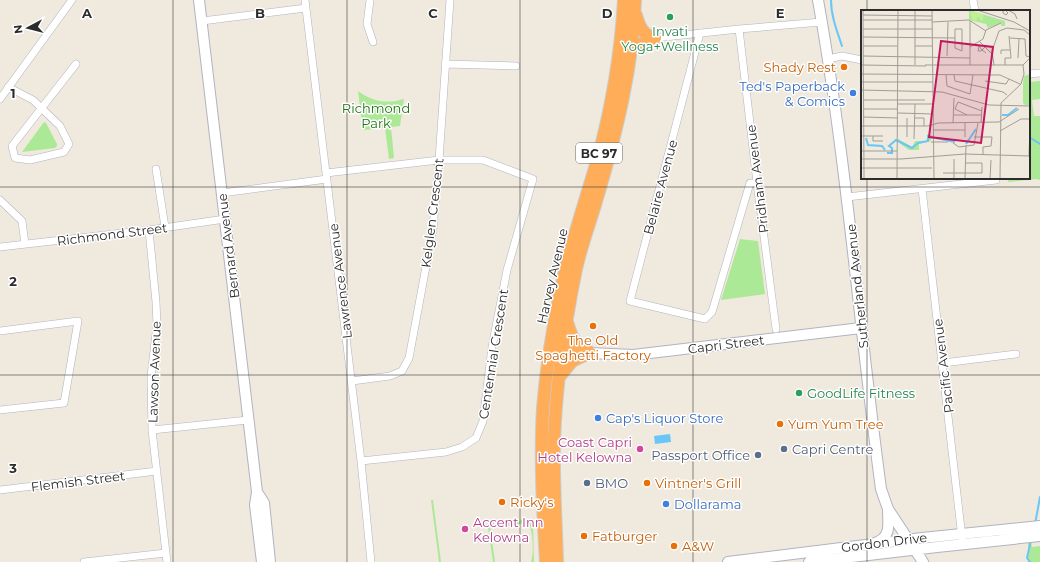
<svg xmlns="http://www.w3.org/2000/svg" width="1040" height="562" font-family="Montserrat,sans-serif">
  <rect width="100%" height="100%" fill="#efe9de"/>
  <path fill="#ace996" d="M1029 79 1030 82 1040 81V99L1032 100 1034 116H1040V180L1036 179 1008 182 1009 178H1029Z
    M358 91C373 102 387 104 404 99L400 126 391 127 394 158 389 159 385 128 363 130Z
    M44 122 46 123 57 144V146L55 148 22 152Z
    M740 239 758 241 765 294 721 300Z
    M431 500H433L441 562H439Z
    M517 519 527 521 533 524 534 562H531C534 553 533 536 530 526L525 523 508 526 507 522H504L503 521Z
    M494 522V524L490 525 495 562H493L488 527 484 528V526L488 523Z
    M1031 542 1032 547 1040 546V562H1028V543Z"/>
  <path fill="#69c7f8" d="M670 434 671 442 655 444 654 436Z"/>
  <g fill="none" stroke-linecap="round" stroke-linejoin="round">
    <path stroke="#69c7f8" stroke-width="2" d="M831 0C831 16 837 31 842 46
      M1029 137 1040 144
      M1035 524 1040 497
      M1030 562 1027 558 1031 540"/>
    <g stroke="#b2b3c1" stroke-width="8">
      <path id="street" d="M305 0 361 461 371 562
        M370 0 367 24 373 42
        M973 0 975 11
        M202 21 306 8
        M739 29 757 183 776 329
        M700 33 630 301 705 319 712 312 750 183H757
        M655 38 739 29 822 22
        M828 59 842 56 862 60
        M445 64 516 66
        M1029 74 1040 73
        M8 87 33 100 60 126 69 144 64 152 30 160 15 158 12 146 76 64
        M0 99 72 0
        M156 169 165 227
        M326 173 439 160H483L533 179 507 270 492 347 483 421 476 438 462 447 446 452 361 461
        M922 189 962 538
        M222 193 327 179
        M847 197 996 180
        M0 200 22 221 25 244
        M149 230 156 302 157 325 151 376 152 430 167 562
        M0 247 149 230 225 219
        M0 331 78 321 64 403 0 410
        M943 363 1016 354
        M352 381 390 376 402 371 409 358 433 229 439 160 450 0
        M152 430 248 420
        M0 490 157 471
        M84 562 166 553"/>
    </g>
    <g stroke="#b2b3c1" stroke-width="12">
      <path id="secondary" d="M199 0 257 492 255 505 262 562
        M818 0C847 162 859 326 881 489L888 509 923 562
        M590 353 633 355 861 328
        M257 492 264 503 270 562
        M875 543C892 537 888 524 888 509
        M728 562 922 538 1040 526
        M809 562 937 547 1040 536"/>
    </g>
    <g stroke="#ccc" stroke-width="14">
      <path id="highway" d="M636 15C639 26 643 36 655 38
        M626 40C636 50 644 43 655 38
        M567 322C572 338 574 344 589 352
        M556 343C565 352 578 352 590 353
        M559 377 572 361 587 354
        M546 562C543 511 540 459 543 408 546 370 552 332 560 294 569 248 585 203 598 158 612 106 621 53 624 0
        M557 562C556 522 553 481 554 441 556 385 564 329 575 274 580 248 590 223 597 198 616 134 633 67 635 0"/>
    </g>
    <use href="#street" stroke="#fff" stroke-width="7"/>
    <use href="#secondary" stroke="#fff" stroke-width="10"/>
    <use href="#highway" stroke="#ffad58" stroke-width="12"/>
  </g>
  <path fill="none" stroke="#2c2c2c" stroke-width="1" stroke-opacity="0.55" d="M173 0V562M347 0V562M520 0V562M693 0V562M867 0V11M867 178V562M0 187H1040M0 375H1040"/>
  <g fill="#2e9e5b" stroke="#fff" stroke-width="1.5">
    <circle cx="670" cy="17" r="4"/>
    <circle cx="799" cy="393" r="4"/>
  </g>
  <g fill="#e8710a" stroke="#fff" stroke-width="1.5">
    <circle cx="844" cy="67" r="4"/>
    <circle cx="593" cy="326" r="4"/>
    <circle cx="780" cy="424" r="4"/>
    <circle cx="647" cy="483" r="4"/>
    <circle cx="502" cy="502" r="4"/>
    <circle cx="584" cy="536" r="4"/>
    <circle cx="674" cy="546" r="4"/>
  </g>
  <g fill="#3f7fe0" stroke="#fff" stroke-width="1.5">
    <circle cx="853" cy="93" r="4"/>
    <circle cx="598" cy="418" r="4"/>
    <circle cx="666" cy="504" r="4"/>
  </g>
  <g fill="#d1479c" stroke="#fff" stroke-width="1.5">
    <circle cx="640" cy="449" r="4"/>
    <circle cx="465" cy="529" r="4"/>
  </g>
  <g fill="#5c6f8a" stroke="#fff" stroke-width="1.5">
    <circle cx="784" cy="449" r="4"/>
    <circle cx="758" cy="455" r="4"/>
    <circle cx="587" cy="483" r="4"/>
  </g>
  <g text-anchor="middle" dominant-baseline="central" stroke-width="3" stroke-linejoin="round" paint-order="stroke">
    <rect fill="#fff" stroke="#6b6b6b" stroke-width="1" x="576" y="143" width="46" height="20" rx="3"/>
    <g font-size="12" font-weight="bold" fill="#2c2c2c">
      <text x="599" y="153">BC 97</text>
    </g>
    <g font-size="13" fill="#27864d" stroke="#fff">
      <text x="670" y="31">Invati<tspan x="670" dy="15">Yoga+Wellness</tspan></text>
      <text x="807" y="393" text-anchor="start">GoodLife Fitness</text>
    </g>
    <g font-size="13" fill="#c56008" stroke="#fff" text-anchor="start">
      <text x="836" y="67" text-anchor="end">Shady Rest</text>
      <text x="593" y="340" text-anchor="middle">The Old<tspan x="593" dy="15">Spaghetti Factory</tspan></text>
      <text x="788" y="424">Yum Yum Tree</text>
      <text x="655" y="483">Vintner's Grill</text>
      <text x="510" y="502">Ricky's</text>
      <text x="592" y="536">Fatburger</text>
      <text x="682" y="546">A&amp;W</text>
    </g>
    <g font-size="13" fill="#366cbe" stroke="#fff" text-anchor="start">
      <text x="845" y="86" text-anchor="end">Ted's Paperback<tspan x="845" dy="15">&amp; Comics</tspan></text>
      <text x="606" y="418">Cap's Liquor Store</text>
      <text x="674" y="504">Dollarama</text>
    </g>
    <g font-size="13" fill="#217015" stroke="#fff">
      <text x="376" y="108">Richmond<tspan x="376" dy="15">Park</tspan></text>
    </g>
    <g font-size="13" fill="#2c2c2c" stroke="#fff">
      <text transform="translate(757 179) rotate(-97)">Pridham Avenue</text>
      <text transform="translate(660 187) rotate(-75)">Belaire Avenue</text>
      <text transform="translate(432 213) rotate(-83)">Kelglen Crescent</text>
      <text transform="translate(112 234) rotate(-7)">Richmond Street</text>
      <text transform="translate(228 246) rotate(-97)">Bernard Avenue</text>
      <text transform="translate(552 276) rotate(-77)">Harvey Avenue</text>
      <text transform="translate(340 281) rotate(-97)">Lawrence Avenue</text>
      <text transform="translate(857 286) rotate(-96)">Sutherland Avenue</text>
      <text transform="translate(726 344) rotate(-7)">Capri Street</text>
      <text transform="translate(493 354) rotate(-81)">Centennial Crescent</text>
      <text transform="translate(943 366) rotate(-97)">Pacific Avenue</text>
      <text transform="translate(154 372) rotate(-88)">Lawson Avenue</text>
      <text transform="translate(78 481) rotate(-7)">Flemish Street</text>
      <text transform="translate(884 542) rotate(-7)">Gordon Drive</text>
    </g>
    <g font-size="13" fill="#b23c85" stroke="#fff" text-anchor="end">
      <text x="632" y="442">Coast Capri<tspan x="632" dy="15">Hotel Kelowna</tspan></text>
      <text x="473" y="522" text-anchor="start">Accent Inn<tspan x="473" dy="15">Kelowna</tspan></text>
    </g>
    <g font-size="13" fill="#4e5e75" stroke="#fff" text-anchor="start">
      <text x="792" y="449">Capri Centre</text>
      <text x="750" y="455" text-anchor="end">Passport Office</text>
      <text x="595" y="483">BMO</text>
    </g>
  </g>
  <g transform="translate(861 10)">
    <rect width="169" height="169" fill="#efe9de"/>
    <path d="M108 0 144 11V16H140V13L127 18 125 14 108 10ZM169 64V95H164L162 93V73L163 66ZM67 126H70V131L58 134V140H48L37 132V129L39 130 51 137 54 131H65Z" fill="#ace996"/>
    <path d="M109 1 123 5 121 12 117 6 115 11 111 9Z" fill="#c1f191"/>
    <path fill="none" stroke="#69c7f8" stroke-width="2" d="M141 105H147L156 98M5 128 7 135 21 136 24 140M75 128 94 132M105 134 115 119M26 143H31V138L28 136 35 130 51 138 57 133 67 131V126L72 127"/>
    <path fill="none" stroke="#a19d97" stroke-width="1" d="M2 0 3 169M54 0V55M71 0 73 169M116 0 153 12 169 21M144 0 147 3 145 5 142 3V1L144 0H145M147 0 154 4 156 9M2 5 71 6M2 10H71M109 11V55M71 12 108 10 125 21M2 19H71M94 19H101V41L94 38ZM2 27 94 28M149 28 164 29 165 46 169 47M118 31 131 44M2 36H36M54 36H71M109 37 122 29 125 20 140 13M124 37 120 41H117L118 36 121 40 125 43M140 44V40H149M2 46 109 48M86 46 87 12M157 48 158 29M0 55 65 56M64 55H162M133 55 131 41 138 21 146 18 163 20 169 25M144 55V48H150L148 26M0 64 139 65 159 74M85 65 86 76 109 84 112 65M93 65 94 71 142 82 146 85M124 71 145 74 148 69M0 72H72M0 80 81 82 128 95 169 96M2 90H36M36 90H64M37 94H72M3 99H37M37 103 72 104M93 105H121M106 105 94 99 97 92 121 101M2 107 37 108M54 108H63V116M92 113 93 88M120 113 121 97M0 116H67L77 113 138 112 158 99M72 120H104M139 121 160 109H169M0 126H22M12 126V131H22M46 127V108M104 127V113M113 127H131L130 136 122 137V144M53 129 54 94M70 132H87M92 133 98 137 113 135 117 113M0 141H36M168 146 169 116M0 149H40L104 144 169 146M0 158H71M82 163H121V153H105M36 169 37 0M93 169V149M104 169 105 135M129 169 130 150M139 169 140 93 160 74 163 64 162 55 169 48"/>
    <path fill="#c2185b" fill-opacity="0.15" stroke="#c2185b" stroke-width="2" d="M80 31 132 37 120 133 68 127Z"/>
    <rect width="169" height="169" fill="none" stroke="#2c2c2c" stroke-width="2"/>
  </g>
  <g font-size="13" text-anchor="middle" font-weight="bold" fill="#2c2c2c" stroke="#fff" stroke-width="3" stroke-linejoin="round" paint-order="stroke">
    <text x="87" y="18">A</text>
    <text x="260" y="18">B</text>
    <text x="433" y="18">C</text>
    <text x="607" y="18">D</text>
    <text x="780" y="18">E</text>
    <text x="13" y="98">1</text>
    <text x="13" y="286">2</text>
    <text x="13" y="473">3</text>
  </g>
  <g transform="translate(28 28) rotate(263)" stroke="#ffffff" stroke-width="3" paint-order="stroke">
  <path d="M0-3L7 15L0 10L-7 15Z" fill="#2c2c2c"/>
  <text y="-6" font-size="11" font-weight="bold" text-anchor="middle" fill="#2c2c2c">N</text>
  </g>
</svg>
